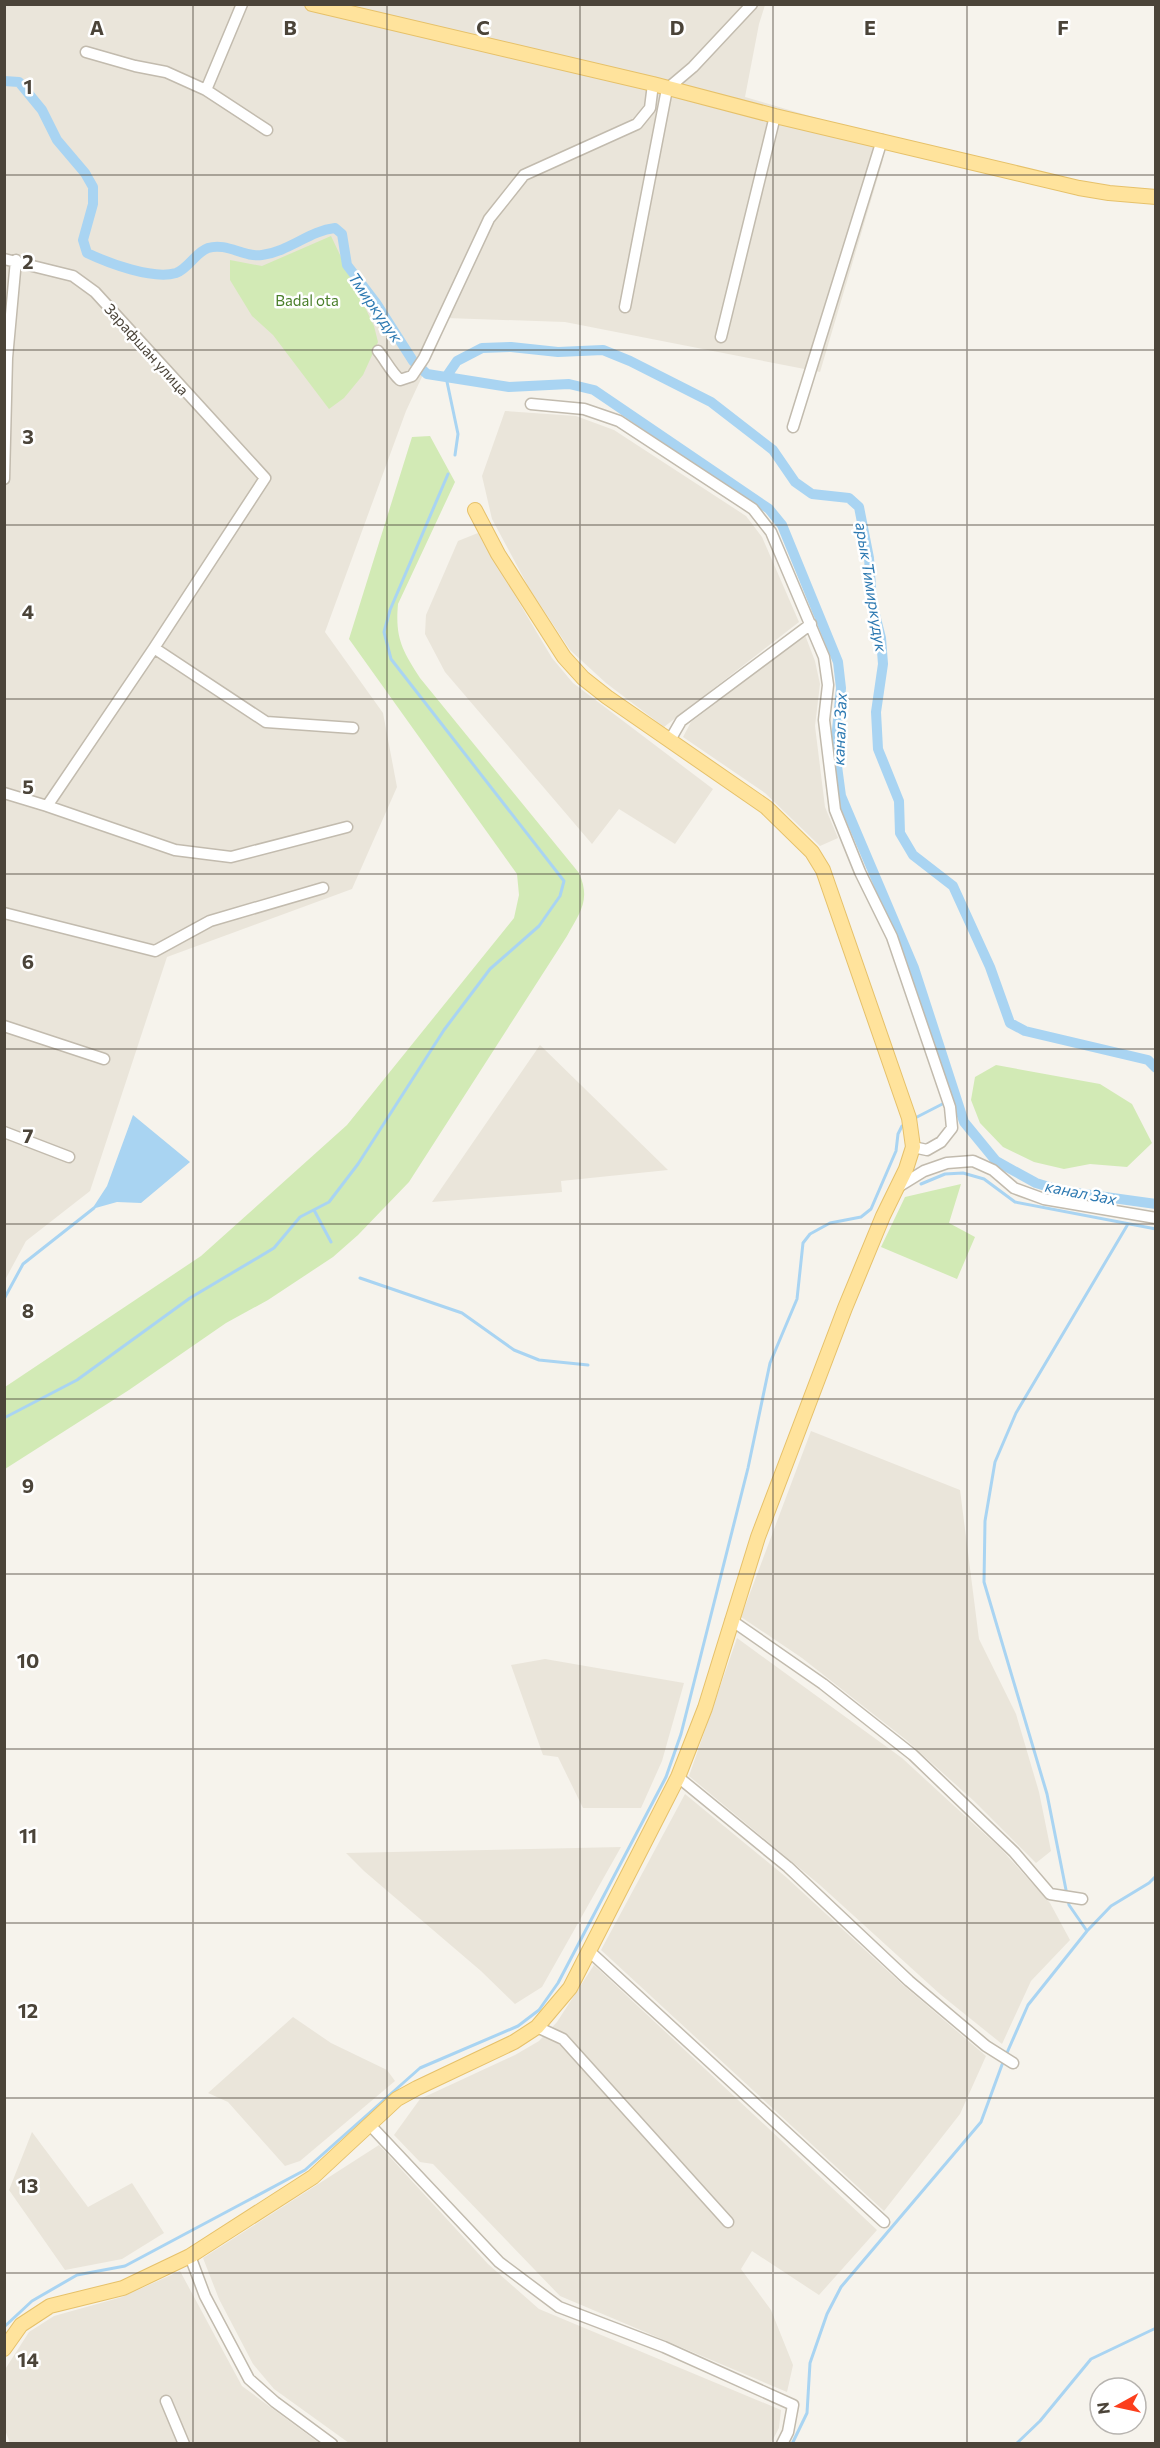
<svg xmlns="http://www.w3.org/2000/svg" width="1160" height="2448" font-family="Commissioner,sans-serif">
  <rect width="100%" height="100%" fill="#f6f3ec"/>
  <path fill="#eae5da" d="M5 5H765L759 24 745 97 885 138 883 160 820 372 565 322 446 318 427 366 406 411 325 632 383 713 397 787 352 889 167 957 90 1191 26 1241 5 1280Z
    M505 411 576 416 614 430 746 516 762 537 799 622 664 727 606 683 570 650 529 588 492 519 482 476Z
    M478 533 552 658 573 683 713 789 675 844 619 809 592 844 445 672 425 634 426 615 458 541Z
    M805 635 815 661 820 684 815 726 825 807 838 838 820 846 765 793 683 737 691 722Z
    M540 1045 668 1170 561 1181 562 1192 432 1202Z
    M811 1431 960 1490 979 1639 1016 1714 1039 1792 1051 1851 1036 1863 974 1801 905 1739 802 1658 741 1617Z
    M737 1638 902 1758 1001 1849 1050 1903 1070 1940 1031 1981 1002 2044 941 1995 821 1886 689 1776Z
    M545 1659 684 1683 662 1761 641 1808H583L558 1757 543 1755 511 1665Z
    M685 1794 786 1877 903 1985 986 2056 960 2114 884 2211 601 1950Z
    M621 1847 542 1987 515 2004 481 1971 364 1871 346 1853Z
    M594 1965 877 2230 819 2295 752 2251 741 2269 771 2310 793 2365 787 2392 560 2296 433 2164 420 2162 394 2135 420 2099 515 2055 539 2041 557 2022Z
    M293 2017 331 2043 387 2070 395 2081 300 2161 285 2166 228 2102 208 2093Z
    M32 2132 88 2207 132 2183 164 2233 122 2259 65 2270 9 2190Z
    M379 2145 488 2264 539 2309 781 2410 779 2428 771 2443H349L274 2389 253 2364 219 2299 203 2258Z
    M180 2271 242 2386 319 2443H10L5 2430 4 2371 29 2332 54 2316 122 2297Z"/>
  <path fill="#d2eab5" d="M331 236 374 326 378 342 363 375 344 398 329 409 273 335 252 316 230 280V260L262 266Z
    M430 436 455 482 398 604C395 638 402 650 420 678L579 873C591 900 580 912 567 936L409 1182 358 1235 333 1257 268 1300 226 1323 129 1390 5 1469V1387L201 1256 347 1125 514 918 519 895 517 874 349 639 412 437Z
    M996 1065 1100 1084 1132 1104 1152 1143 1127 1167 1090 1164 1064 1169 1034 1162 1003 1147 980 1123 971 1100 975 1077Z
    M961 1184 949 1223 975 1237 957 1279 881 1247 905 1197Z"/>
  <path fill="#a9d4f2" d="M133 1115 190 1162 141 1203 117 1202 92 1209 107 1186Z"/>
  <g fill="none" stroke-linecap="round" stroke-linejoin="round">
    <path stroke="#a9d4f2" stroke-width="3" d="M446 377 458 434 455 455
      M917 1117 956 1097
      M921 1184 945 1174 963 1173 984 1179 1015 1202 1156 1229
      M314 1210 331 1242
      M360 1278 462 1313 514 1350 539 1360 588 1365
      M4 1299 23 1264 94 1208
      M4 1418 77 1380 190 1298 274 1248 300 1217 329 1202 358 1164 444 1030 490 969 539 926 560 896 564 881 391 659 384 632 390 610 448 474
      M1087 1931 1069 1905 1047 1794 984 1582 985 1521 995 1462 1016 1413 1128 1224
      M1006 2055 1028 2005 1087 1931 1111 1906 1149 1883 1156 1876
      M4 2327 32 2301 77 2275 125 2266 305 2170 420 2068 518 2026 539 2010 558 1983 666 1777 681 1734 748 1468 770 1363 797 1299 803 1243 810 1234 830 1223 861 1217 871 1209 896 1151 898 1134 902 1126
      M792 2444 807 2413 810 2363 827 2314 841 2287 981 2122 1003 2062
      M1016 2444 1040 2421 1091 2359 1156 2328"/>
    <path stroke="#a9d4f2" stroke-width="10" d="M4 81 19 82 42 110 57 140 85 173 93 187V204L83 240 87 253C108 263 153 280 176 273 188 269 196 252 208 248 227 242 244 258 262 255 290 251 309 231 335 228L342 234 347 265 376 303 413 361 427 374 509 387 569 384 594 390 769 509 782 525 838 662 841 688 835 751 841 796 914 968 964 1122 996 1161 1036 1183 1062 1191 1156 1204
      M446 377 457 361 482 348 511 347 558 352 603 350 630 361 711 402 773 450 795 482 812 494 849 498 859 507 869 558 872 603 881 638 883 664 876 712 878 749 899 801 900 833 913 855 953 886 990 967 1010 1023 1025 1031 1148 1060 1156 1068"/>
    <g stroke="#c2bbae" stroke-width="13">
      <path id="minor" d="M242 4 206 90 267 130
        M86 52 135 66 166 72 206 90
        M4 259 73 276 95 292 265 478 154 648 47 806 4 793
        M625 307 667 89 693 67 752 4
        M721 337 775 116
        M378 351C386 361 391 372 400 380L412 376 424 358 489 219 524 175 637 124 650 108 653 84
        M531 404 584 409 619 421 753 509 771 532 824 657 828 685 824 720 835 810 860 872 892 937 950 1107 952 1128 941 1142 927 1150 913 1147
        M793 427 882 140
        M4 479 7 358 16 260
        M154 648 266 722 353 728
        M670 740 681 721 811 624
        M47 806 175 850 231 857 347 827
        M4 913 155 951 210 921 323 888
        M4 1026 104 1059
        M4 1132 69 1157
        M898 1187 924 1171 947 1163 973 1161 993 1170 1014 1188 1044 1199 1156 1218
        M731 1620 823 1684 913 1755 1014 1852 1050 1894 1082 1899
        M678 1777 788 1867 909 1981 986 2046 1013 2063
        M588 1950 884 2222
        M537 2027 563 2039 728 2222
        M370 2125 499 2262 559 2307 664 2347 793 2405 788 2432 782 2444
        M190 2256 205 2296 249 2379 275 2402 332 2444
        M166 2401 184 2444"/>
    </g>
    <g stroke="#e6c16a" stroke-width="16">
      <path id="major" d="M312 4 653 84 775 116 1079 188 1109 193 1156 197
        M4 2349 21 2325 50 2306 123 2288 190 2256 313 2177 397 2099 417 2088 514 2042 537 2027 570 1988 678 1777 705 1708 758 1537 845 1308 883 1216 906 1169 913 1147 909 1118 823 870 812 852 766 807 607 697 583 678 564 657 498 554 475 510"/>
    </g>
    <use href="#minor" stroke="#fff" stroke-width="10"/>
    <use href="#major" stroke="#ffe39c" stroke-width="14"/>
  </g>
  <path fill="none" stroke="#4b4439" stroke-width="1.5" stroke-opacity="0.55" d="M193 4V2444M387 4V2444M580 4V2444M773 4V2444M967 4V2444M4 175H1156M4 350H1156M4 525H1156M4 699H1156M4 874H1156M4 1049H1156M4 1224H1156M4 1399H1156M4 1574H1156M4 1749H1156M4 1923H1156M4 2098H1156M4 2273H1156"/>
  <g text-anchor="middle" dominant-baseline="central" stroke-width="5" stroke-linejoin="round" paint-order="stroke">
    <g font-size="15" fill="#4a7f2a" stroke="#fff">
      <text x="307" y="300">Badal ota</text>
    </g>
    <g font-size="15" fill="#4b4439" stroke="#fff">
      <text transform="translate(147 349) rotate(48)">Зарафшан улица</text>
    </g>
    <g font-size="16" font-style="italic" fill="#2e7ab2" stroke="#fff">
      <text transform="translate(376 307) rotate(55)">Тмиркудук</text>
      <text transform="translate(872 587) rotate(81)">арык Тимиркудук</text>
      <text transform="translate(839 729) rotate(-88)">канал Зах</text>
      <text transform="translate(1081 1192) rotate(11)">канал Зах</text>
    </g>
  </g>
  <g font-size="20" text-anchor="middle" font-weight="bold" fill="#4b4439" stroke="#fff" stroke-width="5" stroke-linejoin="round" paint-order="stroke">
    <text x="97" y="35">A</text>
    <text x="290" y="35">B</text>
    <text x="483" y="35">C</text>
    <text x="677" y="35">D</text>
    <text x="870" y="35">E</text>
    <text x="1063" y="35">F</text>
    <text x="28" y="94">1</text>
    <text x="28" y="269">2</text>
    <text x="28" y="444">3</text>
    <text x="28" y="619">4</text>
    <text x="28" y="794">5</text>
    <text x="28" y="969">6</text>
    <text x="28" y="1143">7</text>
    <text x="28" y="1318">8</text>
    <text x="28" y="1493">9</text>
    <text x="28" y="1668">10</text>
    <text x="28" y="1843">11</text>
    <text x="28" y="2018">12</text>
    <text x="28" y="2193">13</text>
    <text x="28" y="2367">14</text>
  </g>
  <rect width="1160" height="2448" fill="none" stroke="#4b4439" stroke-width="12"/>
  <g transform="translate(1118 2406) rotate(262)"><circle r="28" fill="#ffffff" stroke="#b7b4b0" stroke-width="1.5"/>
  <path d="M0-4.5L10 22L0 15L-10 22Z" fill="#fc3f1d"/>
  <text y="-9" font-size="16" font-weight="bold" text-anchor="middle" fill="#4b4439">N</text>
  </g>
</svg>
